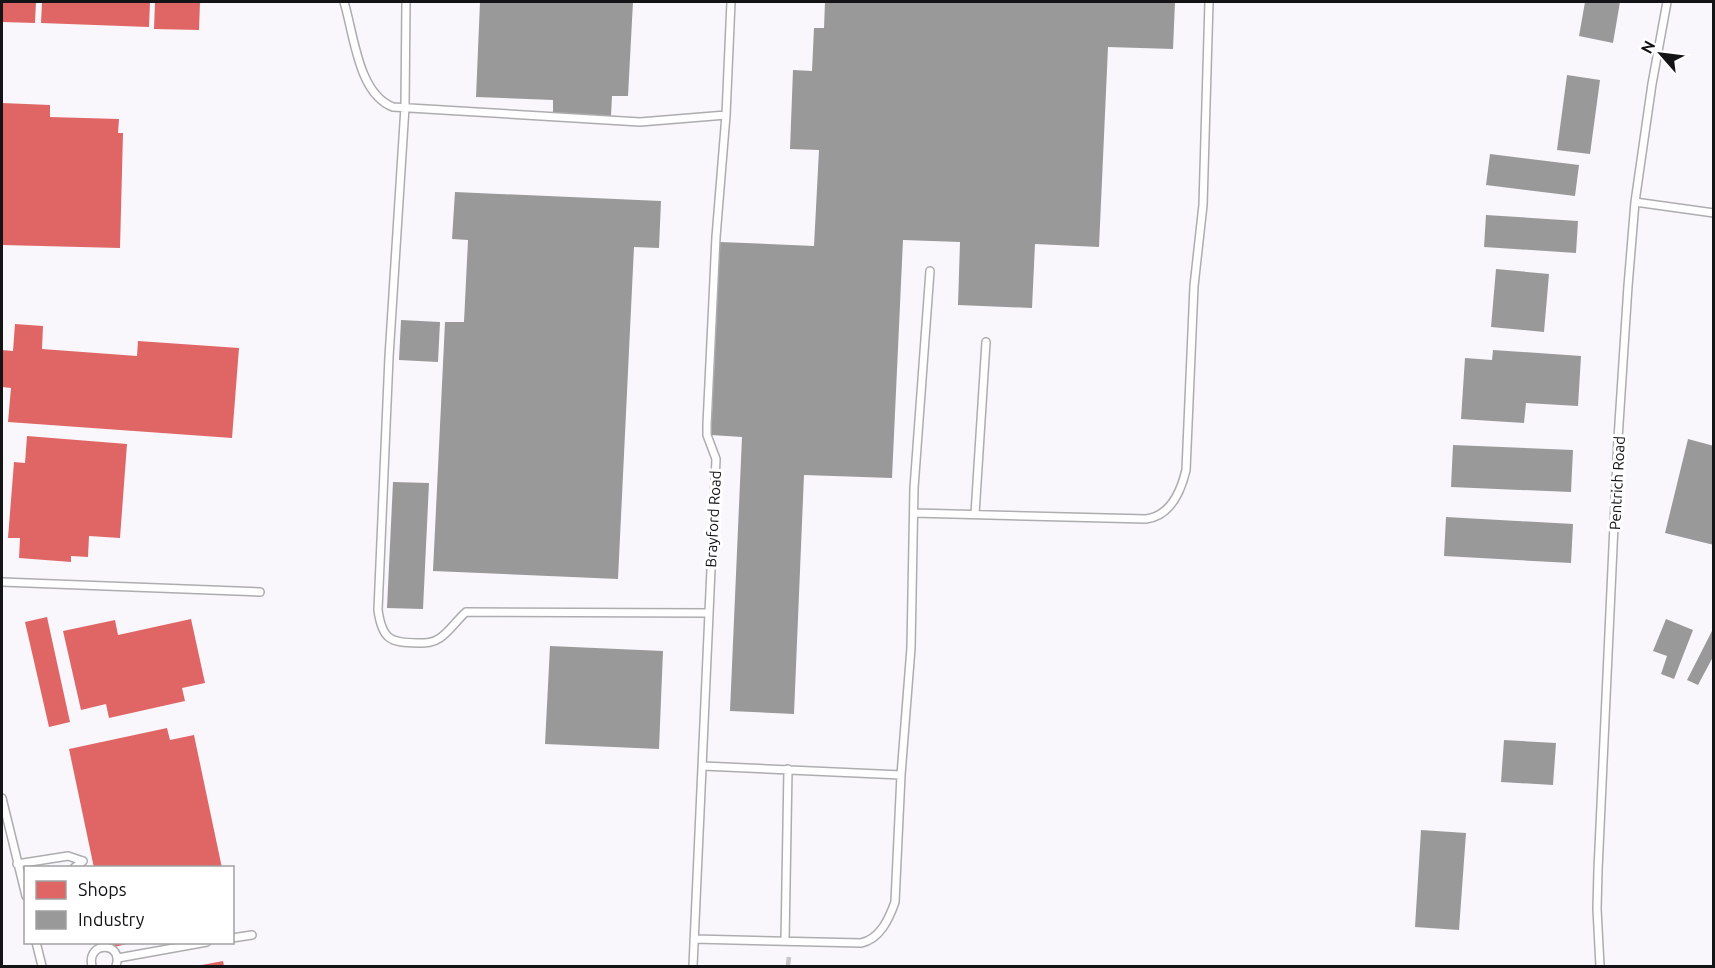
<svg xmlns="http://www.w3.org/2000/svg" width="1715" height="968" font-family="Ubuntu,sans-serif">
  <rect width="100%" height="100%" fill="#f9f7fb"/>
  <path fill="#e06666" d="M2 2H36L35 23 2 22Z
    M42 2H150L149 27 41 23Z
    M155 2H200L199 30 154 29Z
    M2 103 50 105V117L119 119 118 133H123L120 248 2 245Z
    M15 324 43 326 42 349 137 356 138 341 239 348 232 438 8 422 11 388 2 387V350L13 351Z
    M27 436 127 444 120 538 89 536 88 557 71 556V562L19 558 20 538H8L14 462 25 463Z
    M47 617 70 722 49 727 25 622Z
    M191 619 205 683 182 688 185 701 109 718 106 704 81 710 63 631 115 620 118 635Z
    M167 728 170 740 194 735 222 868H94L69 749Z
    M109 942H131V943L110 948Z
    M223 961 224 966H202V965Z"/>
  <path fill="#999" d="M480 2H633L628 96H612L611 116 553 113V100L476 97Z
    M825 2H1175L1173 49 1108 47 1099 247 1035 244 1032 308 958 305 960 242 903 240 892 478 804 475 794 714 730 711 742 437 711 435 720 242 814 246 819 150 790 149 793 70 812 71 814 28H824Z
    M1585 2H1620L1613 43 1579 36Z
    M1567 75 1600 80 1590 154 1557 150Z
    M1490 154 1579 165 1575 196 1486 185Z
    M455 192 661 201 659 248 634 247 618 579 433 571 445 322H464L468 240 452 239Z
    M1486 215 1578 221 1576 253 1484 247Z
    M1496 269 1549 274 1544 332 1491 327Z
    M401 320 440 322 438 362 399 360Z
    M1493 350 1581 356 1578 406 1526 403 1524 423 1461 419 1465 358 1492 360Z
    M1688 439 1714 446V545L1665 533Z
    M1453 445 1573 450 1571 492 1451 487Z
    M393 482 429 483 423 609 387 608Z
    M1446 517 1573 524 1571 563 1444 556Z
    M1666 619 1693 630 1674 679 1661 674 1667 656 1653 651Z
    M1714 627V655L1698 685 1687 680Z
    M550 646 663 651 659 749 545 744Z
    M1504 740 1556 743 1553 785 1501 782Z
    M1421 830 1466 833 1459 930 1415 927Z"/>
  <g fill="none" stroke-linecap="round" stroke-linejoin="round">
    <g stroke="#adacaf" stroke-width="10">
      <path id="service" d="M344 2C354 34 358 94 393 107L640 122 726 115
        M406 2 405 107 389 357 378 610C382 639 390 643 418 643 426 643 433 643 440 638 450 631 457 620 466 612L709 613
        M1635 202 1714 213
        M914 513 1146 519C1170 516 1181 491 1186 470L1194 286 1203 205 1209 2
        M975 514 986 342
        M2 582 260 592
        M703 766 901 775
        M2 798 26 896
        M17 864 68 856 83 861
        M74 868 83 861
        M232 938 252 935
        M694 939 861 943C880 939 889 919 895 902L901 775 911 648 914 488 930 271
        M785 941 788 769
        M36 942 42 966
        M118 958 207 942
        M92 966C86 941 124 941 116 966
        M693 966 716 459 707 435V425L716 237 726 115 731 2
        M1600 966 1597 909 1598 870 1618 439 1628 286 1635 202 1652 84 1667 2"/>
    </g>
    <use href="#service" stroke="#fefefe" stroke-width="7"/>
    <path stroke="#c7c7c7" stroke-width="4.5" stroke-dasharray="9 4.5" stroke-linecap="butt" d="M788 966 789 956"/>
  </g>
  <g text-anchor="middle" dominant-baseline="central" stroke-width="6" stroke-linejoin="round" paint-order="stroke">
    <g font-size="15" fill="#141316" stroke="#fff">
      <text transform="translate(1617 483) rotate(-87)">Pentrich Road</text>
      <text transform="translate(713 519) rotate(-87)">Brayford Road</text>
    </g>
  </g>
  <rect width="1715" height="968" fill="none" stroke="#141316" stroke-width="6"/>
  <rect x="24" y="866" width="210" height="78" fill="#ffffff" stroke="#a1a1a2" stroke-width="1.5"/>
  <rect x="36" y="881" width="30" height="18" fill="#e06666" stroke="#a1a1a2" stroke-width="1.5"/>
  <text x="78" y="896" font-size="18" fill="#141316">Shops</text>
  <rect x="36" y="911" width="30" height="18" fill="#999999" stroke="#a1a1a2" stroke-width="1.5"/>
  <text x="78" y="926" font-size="18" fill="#141316">Industry</text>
  <g transform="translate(1661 54) rotate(298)" stroke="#ffffff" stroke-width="4.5" paint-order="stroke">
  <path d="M0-4.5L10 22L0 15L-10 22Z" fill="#141316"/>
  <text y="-9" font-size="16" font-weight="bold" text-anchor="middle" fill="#141316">N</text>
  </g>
</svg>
